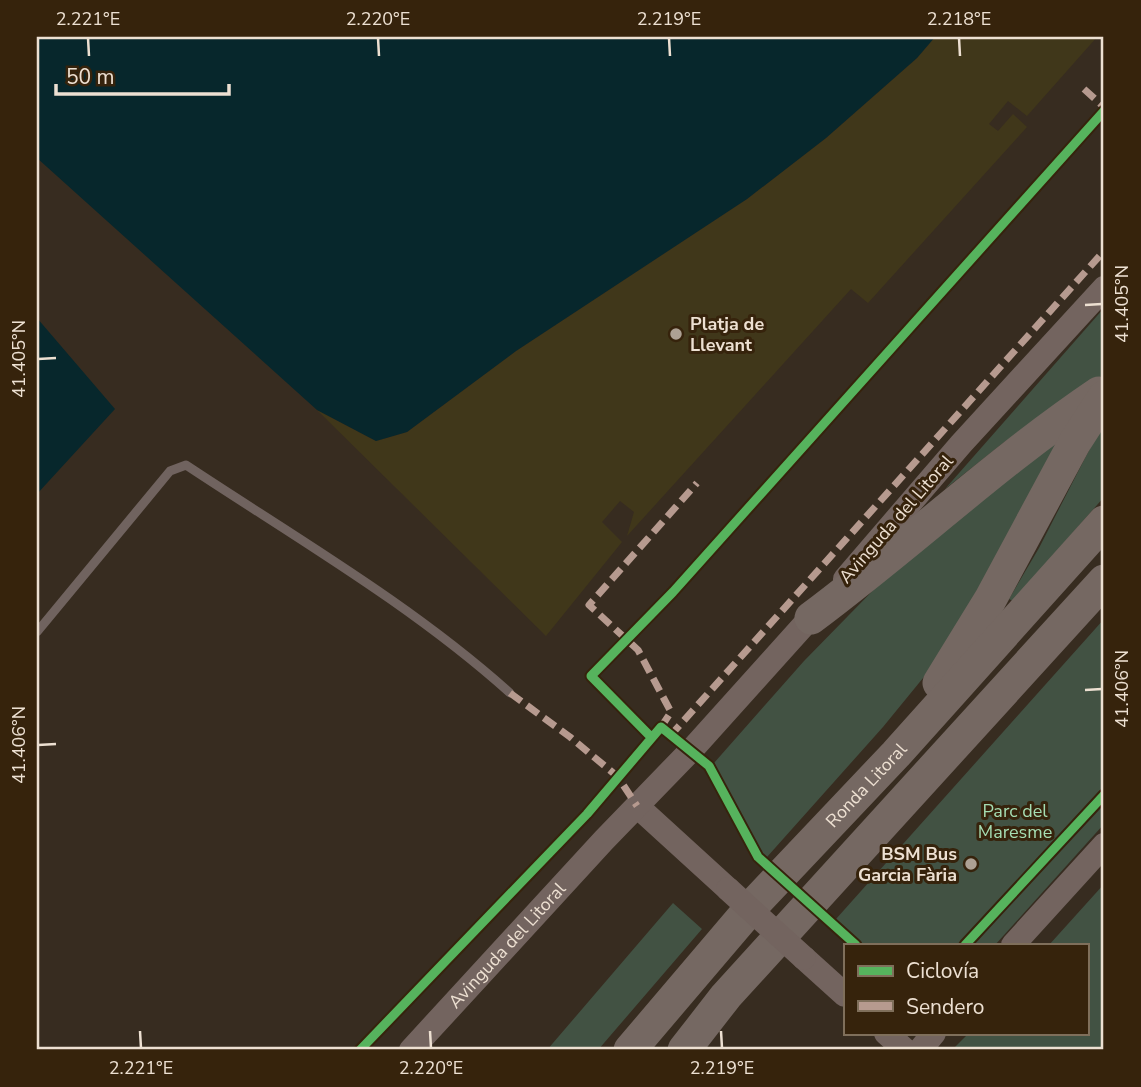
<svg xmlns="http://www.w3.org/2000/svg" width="1141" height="1087" font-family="'Nunito Sans',sans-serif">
  <rect width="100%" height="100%" fill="#372c20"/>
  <path fill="#425243" d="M1104 308 1103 375 1003 443 945 489Z
    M1104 421V497L1013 601 1009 599 1039 548Z
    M1077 422 959 634 883 727 767 857 761 853 714 763 804 661 891 572Z
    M1104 619V824L995 945H864L836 919Z
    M1104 884V1050H952L969 1033H1087V945H1049Z
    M673 903 702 929 598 1050H547Z"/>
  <path fill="#40371a" d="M935 37H1097L1027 116 1008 101 989 124 998 131 1013 114 1027 127 868 303 851 289 627 536 634 512 620 501 602 522 622 542 546 636 317 410 376 441 407 432 516 351 747 199 826 138 917 58Z"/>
  <path fill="#07272c" d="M37 37H935L917 58 826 138 747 199 516 351 407 432 376 441 317 410 37 158Z
    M37 318 115 409 37 494Z"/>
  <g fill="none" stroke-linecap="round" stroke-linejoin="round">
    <path stroke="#70635f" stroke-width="9" d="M37 632 170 471 186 465C296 538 412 605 510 693"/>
    <g stroke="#73645f" stroke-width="24">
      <path d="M845 579 961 444 1104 288"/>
      <path d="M637 806 728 889"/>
      <path d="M1013 945 1104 845"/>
      <path d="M804 958 845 995"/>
      <path d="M886 1033 905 1050"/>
      <path id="s1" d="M411 1050 604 840 696 745 821 606"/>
      <path d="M920 1050 934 1033"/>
    </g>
    <g stroke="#756862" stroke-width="33">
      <path d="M811 618C909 545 998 461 1099 393"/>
      <path d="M939 683 990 600 1075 442 1104 397"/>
      <path id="s2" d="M630 1050 755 903 896 754 1104 522"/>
      <path d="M684 1050 726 996 1104 581"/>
    </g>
    <path stroke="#73645f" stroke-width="24" d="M728 889 804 958"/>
    <path stroke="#b69a8f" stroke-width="7" stroke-dasharray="14 7" stroke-linecap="butt" d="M1084 89 1104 107
      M510 693 570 737 618 777 637 806
      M661 727 671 712 638 650 589 605 697 483
      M670 736 1104 251"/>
    <g stroke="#36230c" stroke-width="13">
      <path id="cycleway" d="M651 737 591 676 673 592 1104 111
        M965 945 1104 795
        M360 1050 587 814 661 727 709 766 758 857 856 945"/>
    </g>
    <use href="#cycleway" stroke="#56b35d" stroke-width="9"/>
  </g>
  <path fill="none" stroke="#ede0d2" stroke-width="2.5" d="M88 38 89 56M378 38 379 56M669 38 670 56M959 38 960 56M1085 305 1102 304M38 359 56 358M1085 690 1102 689M38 745 56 744M140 1031 141 1048M430 1031 431 1048M721 1031 722 1048"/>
  <g fill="#ada194" stroke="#36230c" stroke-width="2.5">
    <circle cx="676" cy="334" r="7"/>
    <circle cx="971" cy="864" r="7"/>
  </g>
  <g text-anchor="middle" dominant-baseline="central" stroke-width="6" stroke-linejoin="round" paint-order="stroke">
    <g font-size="18" font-weight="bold" fill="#ede0d2" stroke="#36230c" text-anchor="start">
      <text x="690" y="324">Platja de<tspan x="690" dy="21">Llevant</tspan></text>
      <text x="957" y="854" text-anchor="end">BSM Bus<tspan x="957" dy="21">Garcia Fària</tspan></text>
    </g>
    <g font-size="18" fill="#ede0d2" stroke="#36230c">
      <text transform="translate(896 519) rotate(-49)">Avinguda del Litoral</text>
      <text stroke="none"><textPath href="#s2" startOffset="355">Ronda Litoral</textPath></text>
      <text stroke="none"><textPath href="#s1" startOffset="142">Avinguda del Litoral</textPath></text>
    </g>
    <g font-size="18" fill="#a5ddb3" stroke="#36230c">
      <text x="1015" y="811">Parc del<tspan x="1015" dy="21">Maresme</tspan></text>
    </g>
  </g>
  <rect width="1141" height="1087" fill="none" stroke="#36230c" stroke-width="77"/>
  <rect x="844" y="944" width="245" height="91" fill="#36230c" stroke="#7f6f5b" stroke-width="2"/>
  <rect x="858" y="966" width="35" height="10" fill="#56b35d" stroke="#7f6f5b" stroke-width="2"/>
  <text x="906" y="978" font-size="21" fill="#ede0d2">Ciclovía</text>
  <rect x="858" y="1001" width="35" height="10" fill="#b69a8f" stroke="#7f6f5b" stroke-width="2"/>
  <text x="906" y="1014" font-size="21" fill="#ede0d2">Sendero</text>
  <path d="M56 84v10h173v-10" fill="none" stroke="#ede0d2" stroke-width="3.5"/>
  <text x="66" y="84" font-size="21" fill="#ede0d2" stroke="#36230c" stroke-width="5" paint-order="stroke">50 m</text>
  <rect x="38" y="38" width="1064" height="1010" fill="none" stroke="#ede0d2" stroke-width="2.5"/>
  <g font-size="18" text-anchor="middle" fill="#ede0d2">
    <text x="88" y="25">2.221°E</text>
    <text x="378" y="25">2.220°E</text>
    <text x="669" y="25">2.219°E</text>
    <text x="959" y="25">2.218°E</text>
    <text transform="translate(1122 304) rotate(-90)" y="6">41.405°N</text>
    <text transform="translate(19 359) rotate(-90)" y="6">41.405°N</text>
    <text transform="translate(1122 689) rotate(-90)" y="6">41.406°N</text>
    <text transform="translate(19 745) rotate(-90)" y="6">41.406°N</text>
    <text x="141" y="1074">2.221°E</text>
    <text x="431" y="1074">2.220°E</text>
    <text x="722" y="1074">2.219°E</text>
  </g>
</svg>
